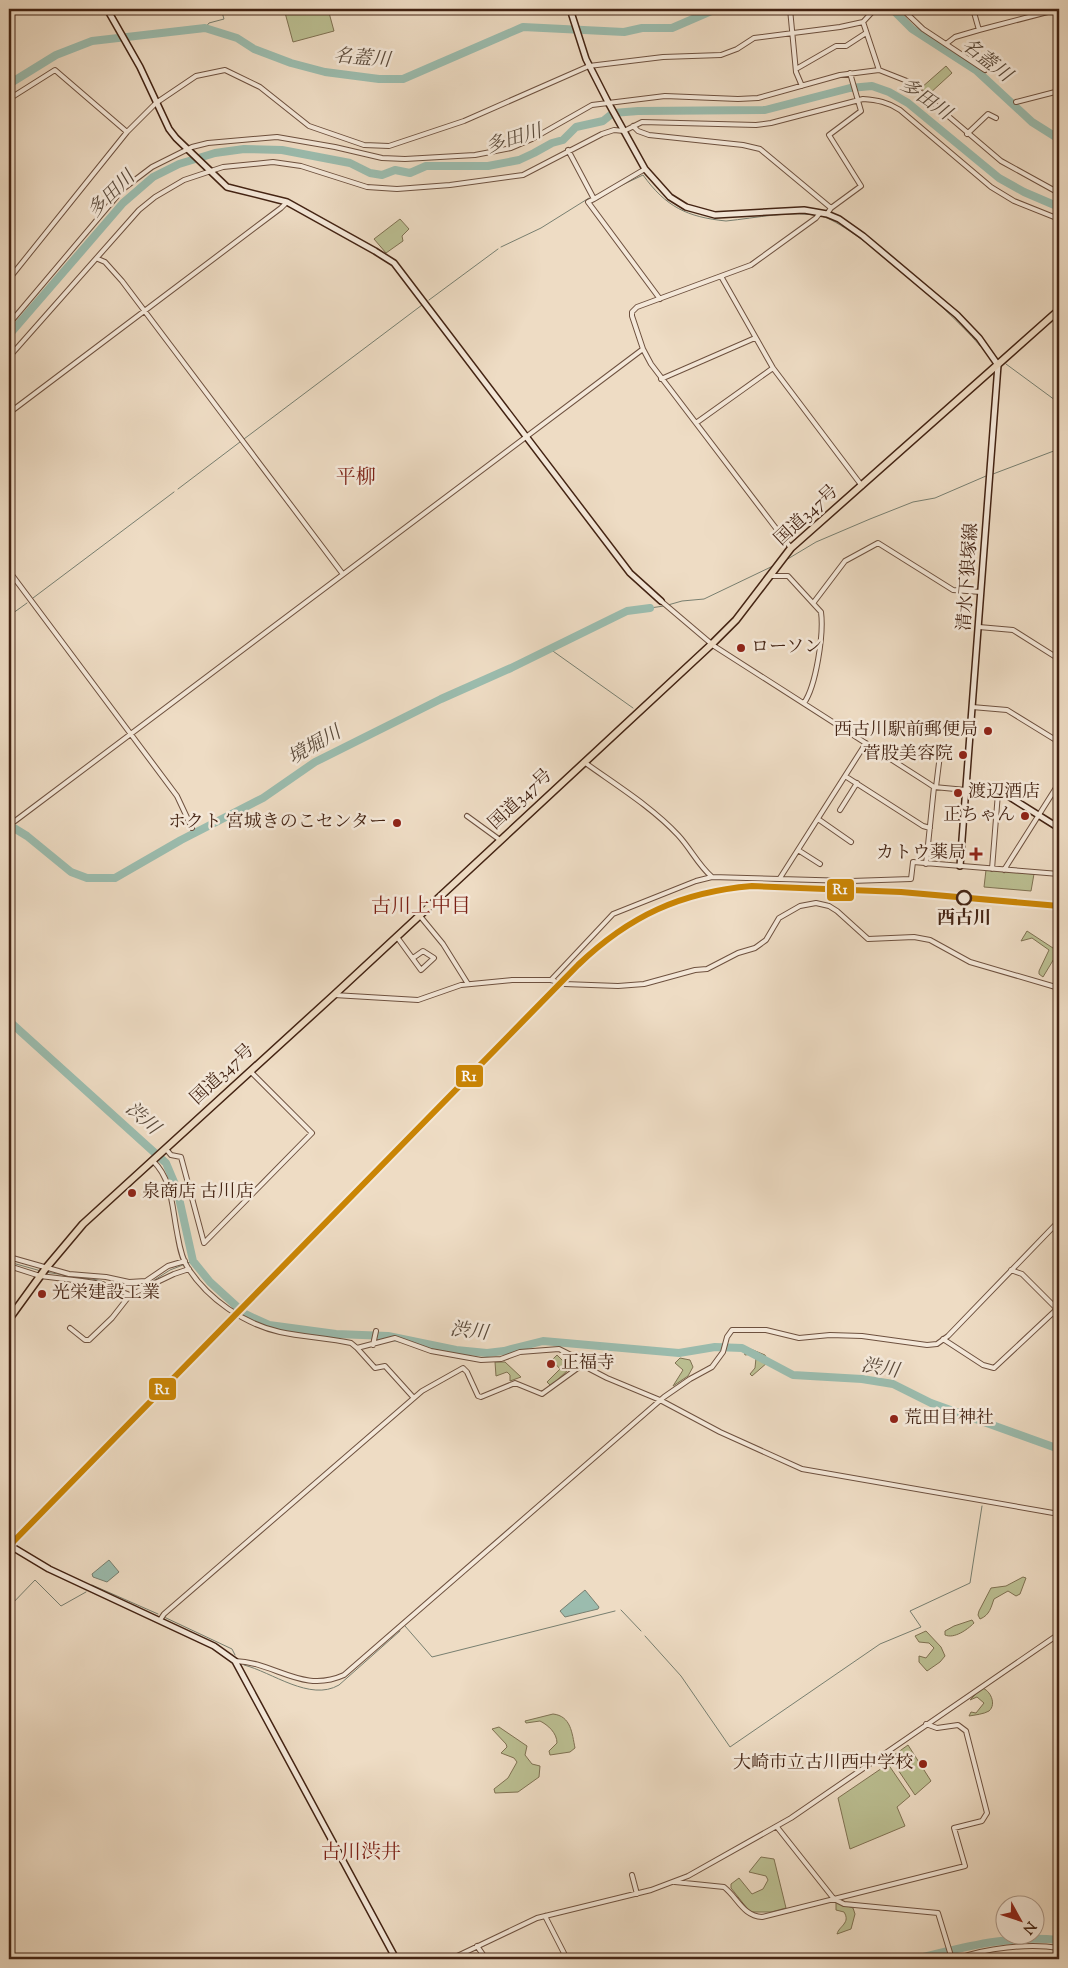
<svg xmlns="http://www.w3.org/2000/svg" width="1068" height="1968" font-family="'Sorts Mill Goudy','Noto Serif JP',serif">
  <rect width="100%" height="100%" fill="#eedcc4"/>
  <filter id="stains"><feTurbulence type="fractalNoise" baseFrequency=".004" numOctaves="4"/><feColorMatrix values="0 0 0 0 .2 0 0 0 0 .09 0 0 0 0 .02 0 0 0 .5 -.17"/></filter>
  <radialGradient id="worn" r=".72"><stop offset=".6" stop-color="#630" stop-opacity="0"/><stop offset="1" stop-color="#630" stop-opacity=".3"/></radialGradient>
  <path fill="#bbbf92" stroke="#7f7152" d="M284 9H328L334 31 293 42Z
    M946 66 952 73 928 95 921 88Z
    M400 219 409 229 402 236 403 241 386 253 374 239Z
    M986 870 1034 874 1031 891 984 887Z
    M1027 931 1056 950 1055 957 1043 977 1039 974V971L1049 950 1032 938 1021 941Z
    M748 1348 765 1355 768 1362 752 1376 750 1374 755 1368 756 1358 752 1354 745 1355 744 1351Z
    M557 1355 570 1368 551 1386 547 1382 560 1369 552 1360Z
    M680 1358 690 1360 693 1367 688 1376 673 1386 683 1370 675 1363Z
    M495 1362H505L521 1377 510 1381V1375L507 1372 496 1376Z
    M1023 1577 1026 1578 1020 1594 1016 1596 1008 1591 994 1599C991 1607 990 1615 980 1619L978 1615 979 1611 991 1588 1006 1586Z
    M972 1620 974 1623C967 1630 954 1639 945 1635V1631L954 1626Z
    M926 1631 941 1647 945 1656 940 1662 927 1671 919 1662V1656L926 1658 934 1648 929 1643 919 1642 915 1636Z
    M982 1688C990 1690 997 1704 989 1711 984 1714 975 1715 969 1716L971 1712 976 1713 984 1703 977 1697 970 1700Z
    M553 1714C571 1716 572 1733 575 1748L570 1752 550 1755 549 1751 557 1743C557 1733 548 1725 540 1721L526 1723 525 1721Z
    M499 1727 527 1746 525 1755 532 1764 540 1766 539 1777 518 1792 495 1793 494 1789 508 1778 517 1762 514 1758 501 1753 507 1747 506 1744 492 1729Z
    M908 1745 931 1781 915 1795 890 1758Z
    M888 1764 910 1796 897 1807 905 1826 850 1849 838 1798Z
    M761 1857 774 1859 786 1908 771 1912H750L731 1888V1884L739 1878 752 1894 763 1889 768 1880 766 1876 749 1872Z
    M836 1902 853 1908 855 1914 851 1929 837 1934C839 1926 851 1923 844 1912L836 1910Z"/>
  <path fill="#9bbcae" stroke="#787f70" d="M109 1560 119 1572 107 1582 93 1577 92 1574Z
    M585 1590 599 1607 598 1609 565 1617 560 1611Z"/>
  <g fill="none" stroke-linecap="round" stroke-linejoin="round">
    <path stroke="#787f70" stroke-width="1" d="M205 28 209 23 224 19 221 9
      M620 186 643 175C666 207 687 217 726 221 756 218 791 210 821 216 852 223 958 318 980 346
      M594 195H595
      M597 200 614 189
      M501 247 541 228 589 198
      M429 300 498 249
      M1006 364 1059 403
      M244 439 422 305
      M993 474 1059 449
      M178 489 240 442
      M786 560 816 542 870 519 913 502 935 498 986 476
      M33 598 174 492
      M668 605 682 601 704 599 773 566
      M650 608 664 606
      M9 616 27 603
      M550 649 633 708
      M9 1262 41 1271
      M187 1263 193 1261
      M45 1272 98 1280 116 1286 144 1287
      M150 1283 170 1270 183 1265
      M92 1585 158 1614
      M9 1607 35 1580 61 1606 86 1592
      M621 1610 641 1631
      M164 1617 232 1649 235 1655
      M405 1626 432 1657 615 1611
      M645 1636 681 1676 730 1747 880 1644 921 1627 910 1611 970 1583 982 1506
      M244 1665C272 1672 310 1702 339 1685L400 1631"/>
    <path stroke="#9bbcae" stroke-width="8" d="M892 9 912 29 977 71 1032 122 1059 139
      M9 84 56 55 92 41 205 28 237 38 254 49 291 63 325 72 379 79H403L523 27 624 32 642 28H672L716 9
      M9 335 123 203 153 177 179 164 215 153 244 149 282 150 350 163 370 173 382 175 395 170 410 173 426 166H488L519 160 534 153 552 143 563 140 576 127 603 121 613 113 638 111 765 110 850 88 872 86 889 92 908 103 999 178 1024 192 1059 207
      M9 825 27 836 71 872 87 878H115L181 840 263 798 315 762 441 699 511 668 627 611 650 608
      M9 1021 166 1163 177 1189 193 1261 210 1282 245 1314 269 1325 336 1334 388 1336 456 1350 487 1353 504 1351 543 1341 679 1353 715 1347 742 1348 793 1375 862 1379 893 1384 931 1403 1059 1449
      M914 1959C966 1947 1005 1935 1059 1940"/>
    <g stroke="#6e513f" stroke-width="6">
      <path id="street" d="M790 9 796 72 802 86
        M902 9 923 29 985 70
        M973 9 979 30 1059 9
        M863 22 879 70
        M946 44 955 37 979 30
        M796 69 836 46H846L866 33
        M9 99 55 70 127 132
        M1016 102 1059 91
        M633 126 638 131 649 135 743 145 760 149 831 208 827 214
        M967 134 988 114 996 118
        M568 150 594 199 588 202 660 299
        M594 199 645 169
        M831 208 861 186 829 135 861 111 850 73
        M98 259 105 262 122 281 342 573
        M722 278 773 368 862 486
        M9 279 127 132 156 103 196 76 225 70 260 87 309 126 364 145 389 146 464 121 589 66 663 57 721 55 737 49 754 38 840 27 863 22 875 9
        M9 324 123 189 152 167 192 147 208 143 277 137 335 147 382 158 405 159 475 155 511 148 532 139 592 105 665 96 738 99 758 98 840 75 879 70 907 81 1001 161 1059 193
        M9 357 139 210 155 197 184 180 223 167 273 162 301 166 367 187 397 189 450 185 523 175 602 134 614 130 624 131 642 122 756 125 771 123 863 99C877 100 888 102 900 110L991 187 1014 201 1059 219
        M661 379 755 338
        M9 413 281 208 287 202
        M696 423 773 368
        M791 548 651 364 643 349 632 316V312L637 307 751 265 816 218 820 213
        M9 571 177 796 192 828
        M770 576H788L821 612C824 634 816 686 804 703
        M661 601 714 646 928 783 934 787 966 790
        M814 602 845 561 878 543 953 590 981 592
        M979 627 1013 630 1059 659
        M972 707 1007 710 1059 742
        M584 762C616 785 652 807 678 835 691 849 698 865 712 877
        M845 776 923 826 930 828
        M936 787 941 747
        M840 810 857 783
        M467 816 500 840
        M818 819 851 842
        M15 821 643 349
        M798 850 820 864
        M926 864 934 787
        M992 869 998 793
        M1004 870 1059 783
        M780 878 866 743
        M420 916 443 944 468 984
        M397 937 421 970 434 958 423 951 413 958
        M551 980 613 914 696 881 712 877 851 881 911 879 913 862 1059 874
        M334 995 418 1000 461 985 512 980H551L564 984 618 986 644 984 695 970 707 969 738 953 755 948 766 940 779 918 800 906 816 903 829 906 837 911 868 939 914 937 930 940 970 962 1059 988
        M166 1149 171 1155 181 1157 204 1243 312 1133 250 1071
        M153 1161C172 1179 172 1207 177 1232 179 1243 181 1258 188 1268 208 1299 244 1324 280 1332 303 1337 328 1338 351 1343L357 1348 395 1338 431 1351 481 1360 501 1359 520 1352 559 1349 577 1358 582 1365 607 1378 660 1400 720 1432 802 1469 1059 1514
        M9 1257 69 1274 106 1277 129 1282 146 1281 168 1266 185 1261
        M9 1266 40 1276 82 1281 84 1287 80 1296
        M1011 1270 1022 1274 1059 1311
        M82 1281 102 1284 130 1295 174 1274 189 1269
        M70 1328 85 1340H89L112 1318 130 1295
        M943 1339 983 1365 994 1368 1057 1309
        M373 1345 376 1331
        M357 1348 375 1368 385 1366 413 1397
        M160 1620 164 1614 422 1391 463 1368 467 1372 478 1396 481 1397 515 1383 542 1394 582 1365
        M235 1661C275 1662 302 1694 344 1675L664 1397 690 1379 712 1367 723 1352 727 1337 732 1330H766L799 1338 830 1335 862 1336 927 1345 937 1344 948 1336 1059 1221
        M777 1827 834 1899 844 1904 938 1913 952 1959
        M632 1875 637 1894
        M675 1882 724 1887C738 1898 743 1916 762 1917L965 1866 954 1828 982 1821 987 1813 966 1731 958 1725 937 1728 926 1724
        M545 1916 567 1959
        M477 1946 486 1959
        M451 1959 537 1918 651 1890 688 1876 791 1818 1059 1634
        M956 1959C986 1948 1028 1943 1059 1948"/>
    </g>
    <g stroke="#432313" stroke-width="8">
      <path id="secondary" d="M107 9 140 67 169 129 176 138 227 187 287 202 375 251 394 263 630 573 661 601
        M570 9 586 59 609 104 645 169 670 197 686 207 715 215 804 210 827 214 839 219 863 236 957 315 979 338 998 365 960 866
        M966 790 1005 794 1059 828
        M9 1545 49 1569 214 1646 235 1661 396 1959"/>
    </g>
    <g stroke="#432313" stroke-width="9">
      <path id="highway" d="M9 1319 46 1268 83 1224 334 995 713 643 736 620 791 548 1059 310"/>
    </g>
    <use href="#street" stroke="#f4e8d9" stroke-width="4"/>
    <use href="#secondary" stroke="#f4e8d9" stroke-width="5"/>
    <use href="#highway" stroke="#eedcc4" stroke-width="6"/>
    <g stroke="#f4e8d9" stroke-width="10">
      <path id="rail-1" d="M9 1546 578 965C629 916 681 892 752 886L901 892 1059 906"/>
    </g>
    <use href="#rail-1" stroke="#ca8505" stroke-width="6"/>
  </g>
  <g fill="#8f2418" stroke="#f4e8d9" stroke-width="2">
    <circle cx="741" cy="648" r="5"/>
    <circle cx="988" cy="731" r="5"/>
    <circle cx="963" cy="755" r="5"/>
    <circle cx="958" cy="793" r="5"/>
    <circle cx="1025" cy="816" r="5"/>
    <circle cx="397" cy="823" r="5"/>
    <path d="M973.5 846.5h5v5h5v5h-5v5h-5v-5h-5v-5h5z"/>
    <circle cx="132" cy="1193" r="5"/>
    <circle cx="42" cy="1294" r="5"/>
    <circle cx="551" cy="1364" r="5"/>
    <circle cx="894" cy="1419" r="5"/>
    <circle cx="923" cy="1764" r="5"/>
  </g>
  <circle fill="#f4e8d9" stroke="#432313" stroke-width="2.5" cx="964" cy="898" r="7"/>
  <g text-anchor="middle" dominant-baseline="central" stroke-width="5" stroke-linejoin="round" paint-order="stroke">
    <g font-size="18" fill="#432313" stroke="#f4e8d9">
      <text transform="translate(807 516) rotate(-43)">国道347号</text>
      <text transform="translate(969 577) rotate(-86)">清水下狼塚線</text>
      <text transform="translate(521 800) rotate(-43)">国道347号</text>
      <text transform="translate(223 1075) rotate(-43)">国道347号</text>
    </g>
    <g font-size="18" fill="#432313" stroke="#f4e8d9" text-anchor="start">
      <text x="751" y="648">ローソン</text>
      <text x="978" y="731" text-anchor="end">西古川駅前郵便局</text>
      <text x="953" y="755" text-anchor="end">菅股美容院</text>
      <text x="968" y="793">渡辺酒店</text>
      <text x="1015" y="816" text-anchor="end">正ちゃん</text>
      <text x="387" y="823" text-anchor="end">ホクト 宮城きのこセンター</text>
      <text x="966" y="854" text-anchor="end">カトウ薬局</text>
      <text x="142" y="1193">泉商店 古川店</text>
      <text x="52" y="1294">光栄建設工業</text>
      <text x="561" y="1364">正福寺</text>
      <text x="904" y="1419">荒田目神社</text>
      <text x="913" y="1764" text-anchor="end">大崎市立古川西中学校</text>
    </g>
    <g font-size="18" font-weight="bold" fill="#432313" stroke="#f4e8d9">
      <text x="964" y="919">西古川</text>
    </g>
    <g font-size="19" font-style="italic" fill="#59493a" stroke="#f4e8d9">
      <text transform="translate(362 59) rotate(5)">名蓋川</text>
      <text transform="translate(986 61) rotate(38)">名蓋川</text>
      <text transform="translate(925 100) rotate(35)">多田川</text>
      <text transform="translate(514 140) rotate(-17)">多田川</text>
      <text transform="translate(112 195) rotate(-45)">多田川</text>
      <text transform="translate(315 746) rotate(-30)">境堀川</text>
      <text transform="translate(142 1119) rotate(42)">渋川</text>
      <text transform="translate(469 1332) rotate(7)">渋川</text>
      <text transform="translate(880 1369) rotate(10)">渋川</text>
    </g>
    <g font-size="20" fill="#7a1f14" stroke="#f4e8d9">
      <text x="356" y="478">平柳</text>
      <text x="421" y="907">古川上中目</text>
      <text x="361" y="1853">古川渋井</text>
    </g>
  </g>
  <g stroke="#f4e8d9" stroke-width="2">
    <rect x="826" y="878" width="29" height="24" rx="5" fill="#ca8505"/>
    <rect x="455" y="1064" width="29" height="24" rx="5" fill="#ca8505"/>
    <rect x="148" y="1377" width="29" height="24" rx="5" fill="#ca8505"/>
  </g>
  <g font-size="14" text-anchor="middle" font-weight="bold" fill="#fff">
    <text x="840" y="894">R1</text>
    <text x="469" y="1081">R1</text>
    <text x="162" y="1394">R1</text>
  </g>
  <rect width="1068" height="1968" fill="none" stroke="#eedcc4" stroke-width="30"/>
  <rect x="10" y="10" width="1048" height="1948" fill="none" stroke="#432313" stroke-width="2.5"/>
  <rect x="15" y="15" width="1038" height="1938" fill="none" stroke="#432313"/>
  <g transform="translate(1020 1920) rotate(130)"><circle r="24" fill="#f4e8d9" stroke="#ad998a"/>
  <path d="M0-4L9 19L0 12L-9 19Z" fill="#8f2418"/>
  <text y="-8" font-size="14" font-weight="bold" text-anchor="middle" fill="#432313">N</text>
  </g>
  <rect width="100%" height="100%" filter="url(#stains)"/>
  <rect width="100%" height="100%" fill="url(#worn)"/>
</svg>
